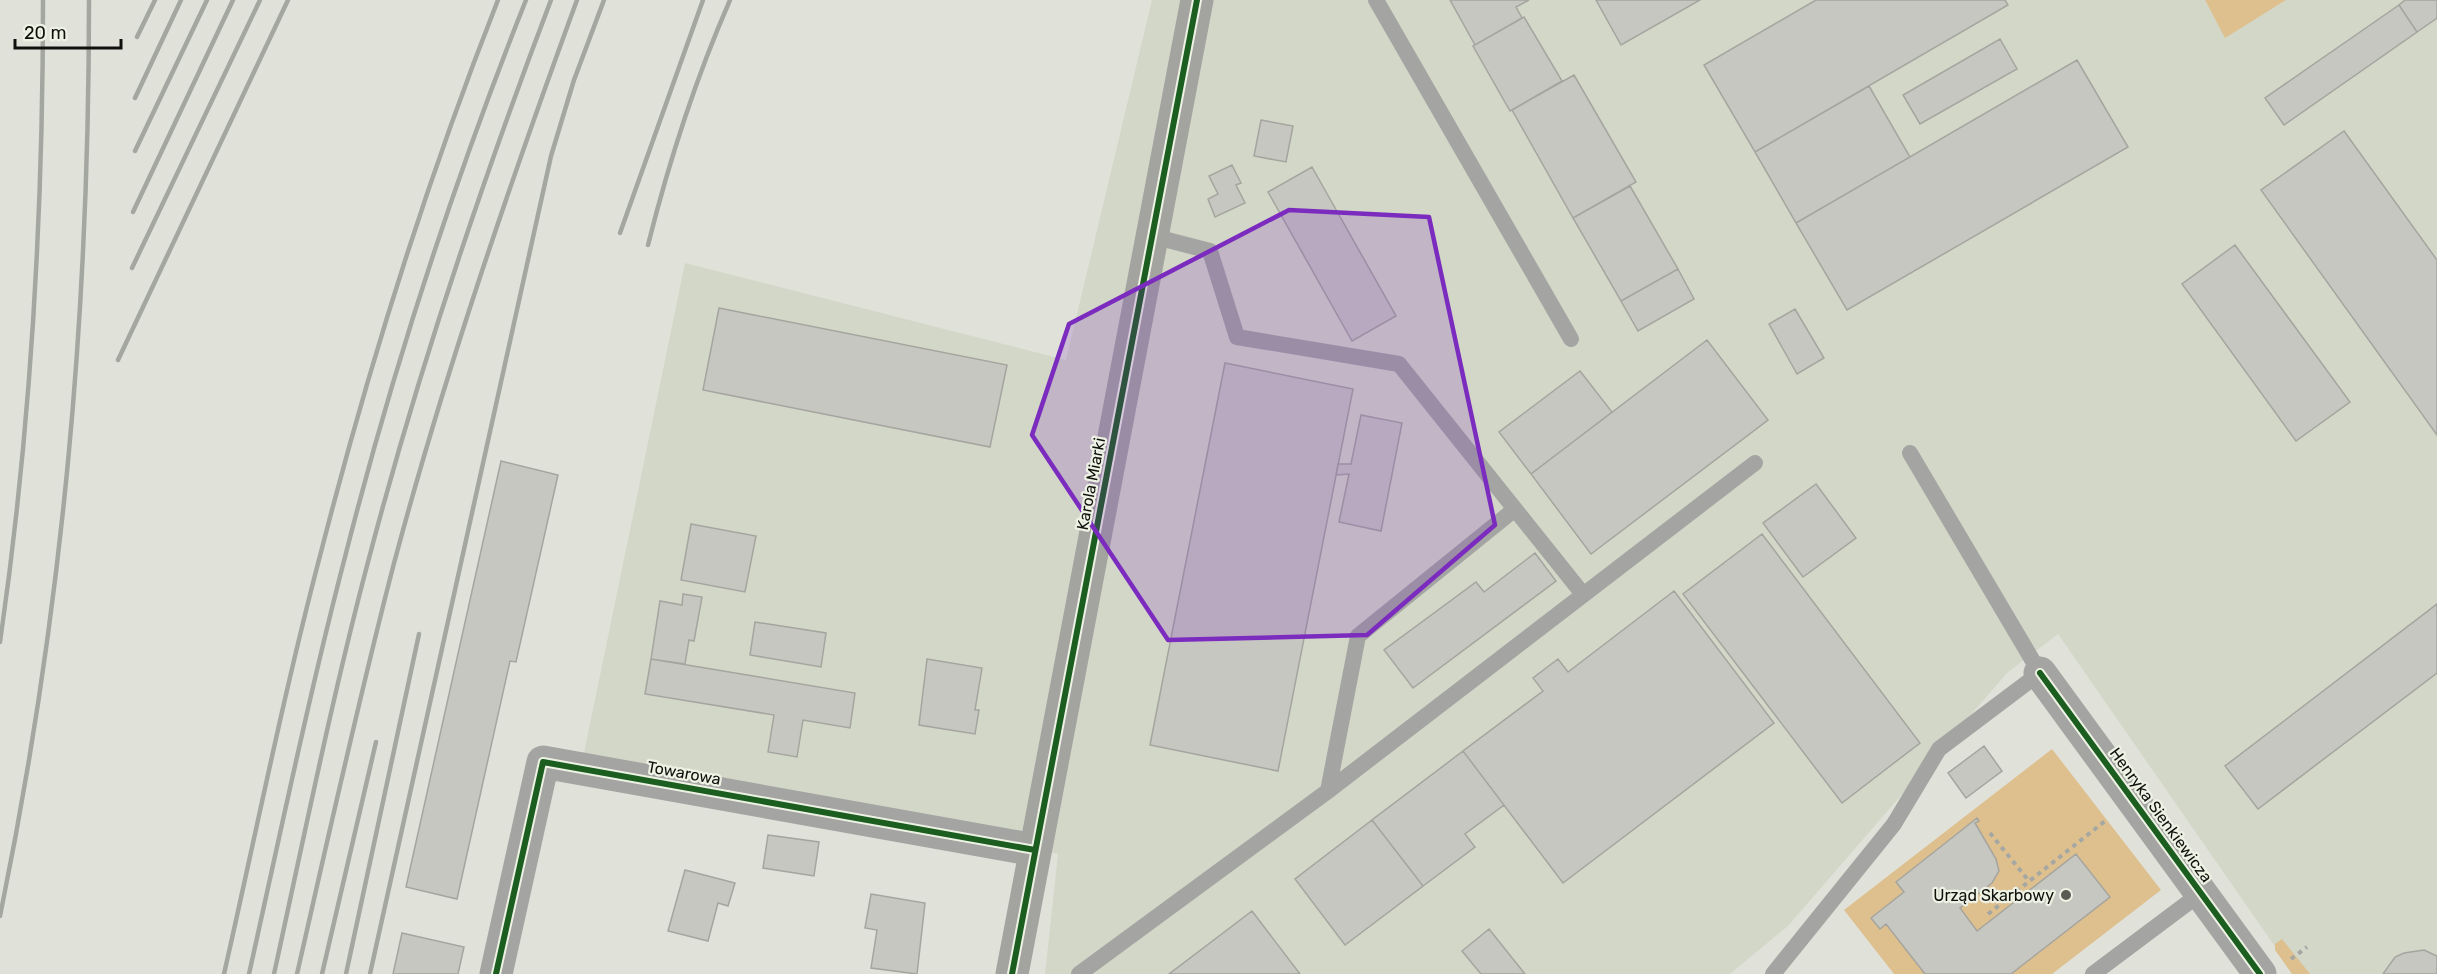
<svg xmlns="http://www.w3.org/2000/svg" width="2437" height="974" font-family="Rubik,sans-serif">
  <rect width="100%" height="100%" fill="#e0e2da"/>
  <path fill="#d3d7c8" d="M1152 0H2205L2225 37 2286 0H2437V974H2294L2058 634 2007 673 1788 926 1730 974H1045L1058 854 584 753 685 263 1066 360Z"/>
  <path fill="#debf8e" d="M2205 0H2286L2225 38Z
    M2052 749 2161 890 2052 974H1894L1844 910Z
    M2282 939 2310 974H2292L2275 950V944Z"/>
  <path fill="#c7c7c1" stroke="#a5a59f" stroke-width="1.5" d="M1450 0H1529L1516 7 1522 18 1475 45Z
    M1596 0H1700L1621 45Z
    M1816 0H2005L2008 5 1755 152 1704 65Z
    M2405 0H2437V18L2417 32 2399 5Z
    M2399 5 2417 32 2284 125 2265 98Z
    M1524 17 1562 81 1510 111 1473 46Z
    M2000 39 2017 69 1920 124 1903 95Z
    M2077 60 2128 147 1847 310 1796 223Z
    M1574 75 1636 182 1573 218 1512 110Z
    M1869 86 1910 157 1796 223 1755 152Z
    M1261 120 1293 126 1286 162 1254 156Z
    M2344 131 2437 260V435L2261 190Z
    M1232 165 1241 183 1236 185 1245 203 1215 217 1208 199 1218 194 1209 176Z
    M1312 167 1396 316 1352 341 1268 192Z
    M1630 186 1678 269 1621 301 1573 218Z
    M2235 245 2350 402 2296 441 2182 284Z
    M1678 269 1694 299 1638 331 1621 301Z
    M719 308 1007 365 990 447 703 390Z
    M1795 309 1824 358 1797 374 1769 324Z
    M1707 340 1768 420 1591 554 1531 474Z
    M1225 363 1353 389 1278 771 1150 745Z
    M1580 371 1612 412 1531 474 1499 432Z
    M1361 415 1402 423 1381 531 1339 522 1349 474 1336 475 1338 464H1351Z
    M501 461 558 475 516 662 510 661 457 899 406 887Z
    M1816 484 1856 538 1803 577 1763 523Z
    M691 524 756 536 745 592 681 580Z
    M1762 534 1920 743 1842 803 1683 594Z
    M1535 553 1556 581 1413 688 1384 650 1476 582 1484 592Z
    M1674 591 1774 723 1563 883 1463 751 1543 691 1533 678 1558 659 1568 672Z
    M683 594 702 597 694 641 689 640 685 664 651 659 660 601 682 605Z
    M2437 604V673L2258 809 2225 766Z
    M755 622 826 633 821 667 750 655Z
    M651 659 855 693 850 728 803 720 797 757 768 752 774 715 645 694Z
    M927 659 982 668 975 710H979L975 734 919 725Z
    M1984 746 2002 771 1966 798 1948 773Z
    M1463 751 1504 805 1465 834 1475 847 1423 886 1372 820Z
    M1977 818 1979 821 1975 823 1996 859 1999 871 1992 883 1960 908 1977 931 2076 854 2110 897 2011 974H1925L1886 924 1880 929 1871 918 1904 892 1896 882Z
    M1372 820 1423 886 1345 945 1295 879Z
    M768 835 819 842 814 876 763 868Z
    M685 870 735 883 728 906 718 903 708 941 668 931Z
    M871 894 925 903 917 974 871 968 877 930 865 928Z
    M1252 911 1300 974H1169Z
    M1489 929 1525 974H1481L1462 951Z
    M402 933 464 947 458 974H393Z
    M2424 950 2437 956V974H2383L2395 957 2404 953Z"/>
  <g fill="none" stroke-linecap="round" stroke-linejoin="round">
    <path stroke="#a5a7a3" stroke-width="4" stroke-dasharray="4.5 4.5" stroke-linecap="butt" d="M1990 833 2029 881
      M1988 914 2105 821
      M2291 959 2307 947"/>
    <path stroke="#a4a5a2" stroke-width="16" d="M1376 0 1571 339
      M1152 236 1210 251 1237 337 1399 364 1582 593
      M1328 791 1358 636 1515 509
      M1079 974 1328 791 1755 463
      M1773 974 1894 824 1939 749 2040 673 1910 453
      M2093 974 2201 893"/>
    <path stroke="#a4a5a2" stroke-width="33" d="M2040 673 2260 974
      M496 974 543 762 1035 850"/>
    <path stroke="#a3a4a0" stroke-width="33" d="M1012 974 1197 0"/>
    <path stroke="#a4a6a0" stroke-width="4.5" d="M137 37 155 0
      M135 98 181 0
      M135 151 207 0
      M133 212 233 0
      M620 233 703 0
      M648 245C669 161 695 80 730 0
      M132 268 260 0
      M118 360 288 0
      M0 642C31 429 43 214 43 0
      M0 916C63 609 89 313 89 0
      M224 974C256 833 284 692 321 552 369 365 427 180 498 0
      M249 974C280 835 309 695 345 557 393 368 454 181 526 0
      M274 974C304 837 332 698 368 562 418 371 481 184 551 0
      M297 974C328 838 358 702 393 567 444 375 509 186 577 0
      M322 974 376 742
      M346 974 419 634
      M370 974 551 156 574 80 604 0"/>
    <g stroke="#eef2e4" stroke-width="10">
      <path id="cycleway" d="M2040 673 2260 974
        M496 974 543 762 1035 850
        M1012 974 1197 0"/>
    </g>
    <use href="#cycleway" stroke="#1b5e20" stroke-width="6"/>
  </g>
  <path fill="#7b2cbf" fill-opacity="0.2" stroke="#7b2cbf" stroke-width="4.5" stroke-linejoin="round" d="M1289 210 1429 217 1495 525 1367 635 1168 640 1032 435 1069 324Z"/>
  <circle fill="#585a53" stroke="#eef2e4" stroke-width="2" cx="2066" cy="895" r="6"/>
  <g text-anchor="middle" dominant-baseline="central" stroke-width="4.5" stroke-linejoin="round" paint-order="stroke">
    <g font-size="16" fill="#0f100b" stroke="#eef2e4">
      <text transform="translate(1091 484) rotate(-79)">Karola Miarki</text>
      <text transform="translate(684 773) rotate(10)">Towarowa</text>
      <text transform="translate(2161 815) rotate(54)">Henryka Sienkiewicza</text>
    </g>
    <g font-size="16" fill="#0f100b" stroke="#eef2e4" text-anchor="end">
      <text x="2054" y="895">Urząd Skarbowy</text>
    </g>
  </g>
  <path d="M15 39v9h106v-9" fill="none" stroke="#0f100b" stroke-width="3"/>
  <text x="24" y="39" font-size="18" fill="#0f100b" stroke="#eef2e4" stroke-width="4.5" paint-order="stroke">20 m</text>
</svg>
